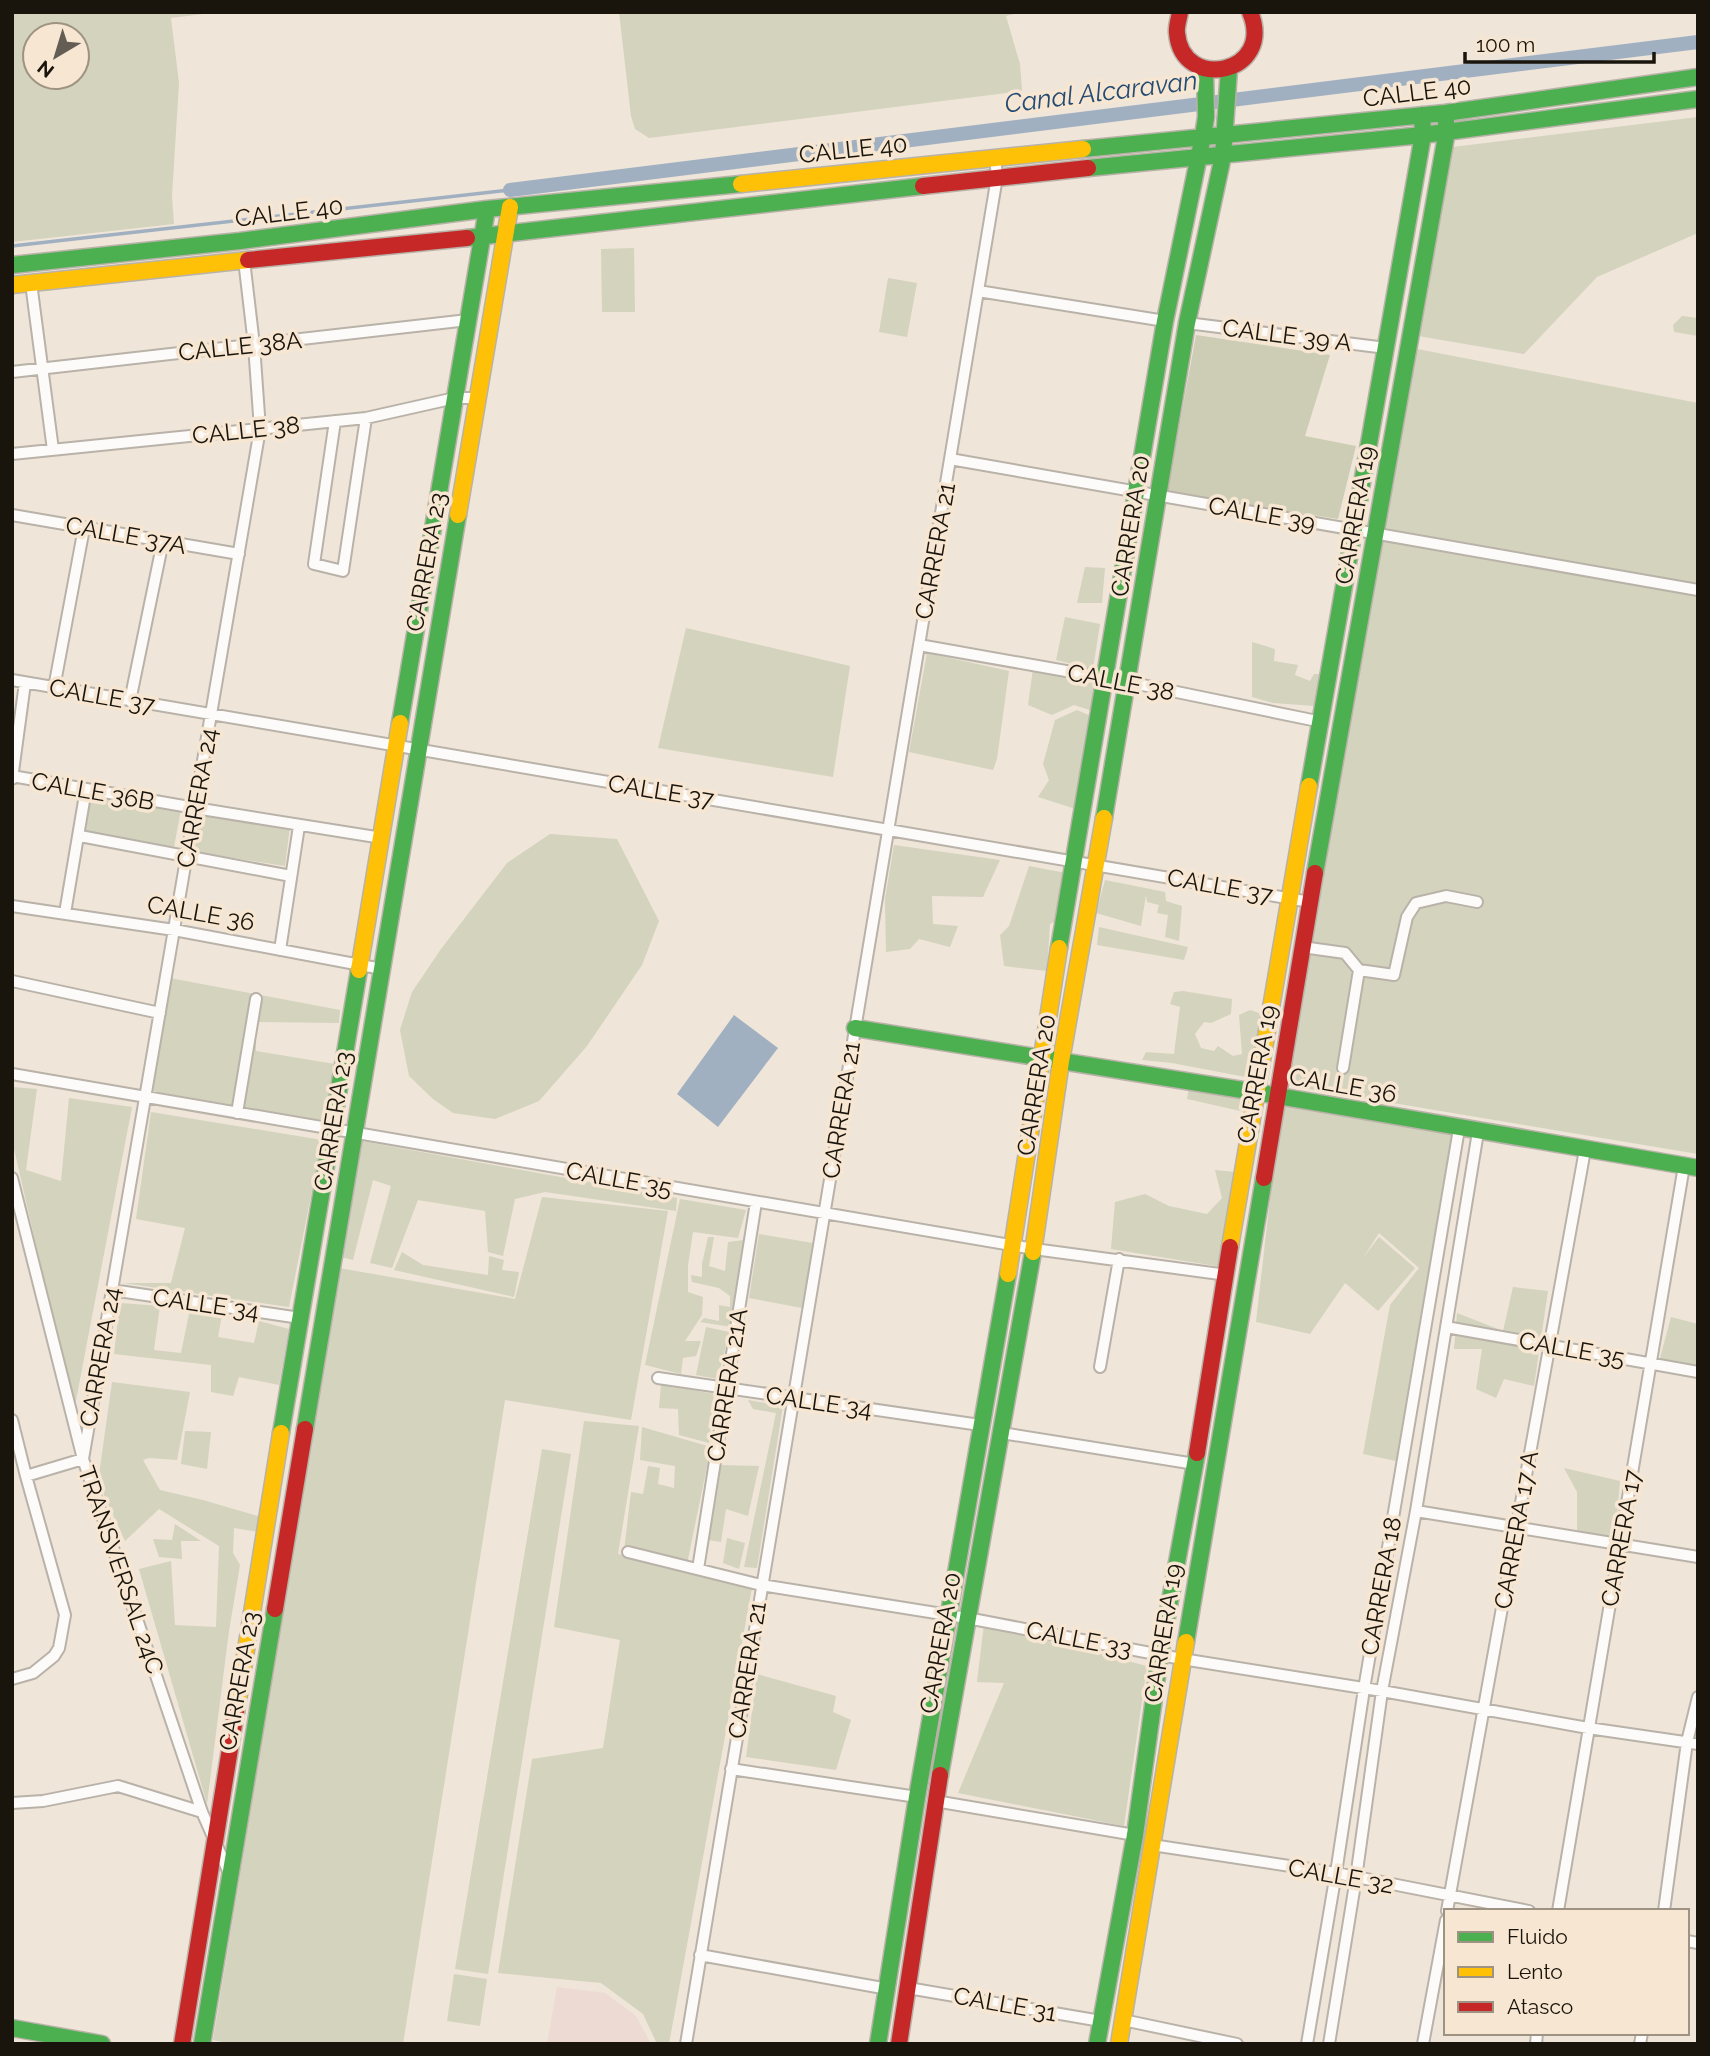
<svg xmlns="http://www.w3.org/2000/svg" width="1710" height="2056" font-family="Raleway,sans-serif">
  <rect width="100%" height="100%" fill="#efe5d9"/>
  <path fill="#eddad3" d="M557 1987 605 1993 636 2016 651 2044H547Z"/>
  <path fill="#d3d3be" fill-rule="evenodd" d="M12 12H219L171 18 179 83 172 196 174 224 12 242ZM35 35H77V77H35Z
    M619 12H1022L1006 16 1020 64 1022 91 649 138 635 129 631 116Z
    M1698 117V233L1597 277 1524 354 1418 336 1453 147Z
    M634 248 635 312H602L601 249Z
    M888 278 917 283 907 337 879 332Z
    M1682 316 1698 318V336L1674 332 1673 325Z
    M1412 348 1698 403V1154L1285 1085Z
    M1085 567 1105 568 1102 603H1077Z
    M1065 617 1100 624 1093 669 1056 660Z
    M686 628 850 666 833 777 658 748Z
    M1252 642 1275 649 1274 661 1298 665 1295 675 1310 681 1314 674H1323L1315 706 1273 703 1252 697Z
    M927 653 1009 671 997 759 993 770 909 752Z
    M1033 669 1098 683 1093 711 1074 705 1052 715 1028 705Z
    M1077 710 1093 717 1082 811 1038 797 1049 780 1043 764 1055 720Z
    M88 792 181 809 174 847 81 830Z
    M199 813 290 826 285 866 194 852Z
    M550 834 617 839 659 921 642 965 587 1046 539 1101 495 1119 453 1113 433 1099 409 1076 400 1030 412 992 441 949 507 863Z
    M894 845 1000 860 983 897 932 896 933 924 958 926 950 947 919 939 910 949 886 952 885 899Z
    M1029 866 1071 874 1065 916 1050 924 1047 971 1004 966 1000 935 1009 926Z
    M1105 880 1165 892 1166 901 1182 906 1179 941 1165 937 1168 915 1157 913 1159 905 1147 902 1146 895 1141 926 1096 913Z
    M1099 927 1188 947 1184 960 1097 945Z
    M170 978 340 1010 339 1023 256 1022V1051L335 1064 326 1121 151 1091Z
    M1183 991 1232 999 1231 1014 1211 1023 1204 1022 1195 1034 1201 1048 1214 1051 1218 1046 1233 1056 1242 1054 1239 1015 1250 1010 1262 1014 1256 1079 1172 1063 1142 1060 1146 1052 1174 1054 1180 1007 1170 1004 1174 992Z
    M1190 1083 1248 1095 1245 1112 1187 1099Z
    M12 1087 37 1089 26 1170 61 1181 69 1098 132 1107 74 1411 12 1140Z
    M1281 1102 1452 1131 1396 1461 1363 1454 1390 1305 1419 1268 1379 1233 1363 1258 1379 1237 1415 1268 1378 1311 1345 1283 1310 1334 1256 1322Z
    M151 1112 322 1140 289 1307 123 1283H171L185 1228 136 1219Z
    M361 1141 677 1198 676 1211 545 1192 515 1199 503 1256 488 1252 485 1211 418 1200 392 1268 370 1263 391 1186 373 1180 353 1260 341 1257Z
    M1215 1170 1235 1172 1222 1267 1111 1249 1115 1202 1145 1194 1169 1206 1207 1214 1222 1198Z
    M542 1197 668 1211 631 1420 505 1400 403 2044H232L213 2040 339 1268 515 1299Z
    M680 1199 746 1210 738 1238 693 1232 688 1265V1292L703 1297 702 1315 685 1341H701L696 1356 683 1358 681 1374 645 1365Z
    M759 1234 813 1243 802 1308 749 1298Z
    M708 1237H714L709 1266 725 1271 728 1242 744 1240 731 1327 700 1322 704 1318 719 1321V1305L730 1307V1296L719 1288 692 1282 691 1275 702 1277V1264Z
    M402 1252 423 1265 488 1275 489 1256 504 1260 502 1270 519 1272 514 1297 394 1270Z
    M1513 1287 1548 1291 1534 1386 1504 1379 1496 1398 1476 1389 1482 1349H1454L1457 1313 1503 1331Z
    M120 1303 160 1306 154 1350 181 1353 190 1309 222 1315 218 1337 254 1343 259 1321 289 1329 279 1385 239 1377 233 1396 211 1392V1365L114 1354Z
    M1671 1317 1698 1324V1371L1659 1362Z
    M706 1327 729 1332 718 1379 696 1375Z
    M112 1382 190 1392 177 1460 149 1458 143 1460 160 1490 203 1500 261 1517 259 1532 234 1528 233 1553 240 1565 229 1631 207 1804 139 1569 171 1561 175 1625 216 1627 219 1546 159 1509 125 1541 98 1482Z
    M661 1384 714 1394 709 1443 679 1435 678 1409 659 1408Z
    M748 1400 783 1406 757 1568 744 1567 776 1413 753 1409Z
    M584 1421 639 1426 618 1554 752 1588 669 2044H657L643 2014 601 1983 498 1973 532 1759 603 1748 620 1640 554 1627Z
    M642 1427 711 1447 687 1564 624 1551 631 1492 643 1494 648 1466 660 1468 658 1484 674 1488 675 1466 640 1460Z
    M185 1431 211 1432 207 1469 181 1464Z
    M542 1449 571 1454 488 1974 455 1969Z
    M719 1465 759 1466 748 1516 726 1509 721 1542 708 1540Z
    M1564 1468 1620 1481 1615 1537 1577 1531V1492Z
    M175 1524 201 1541H181L182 1559 159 1557 153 1539 172 1540Z
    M727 1538 745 1543 739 1569 723 1563Z
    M984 1624 1147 1666 1124 1826 958 1793 1004 1683 977 1682Z
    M757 1674 836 1696 833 1712 851 1720 836 1770 746 1757Z
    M454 1974 487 1979 480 2026 447 2021Z"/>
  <path fill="#cccdb4" d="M1196 335 1330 355 1305 436 1356 446 1338 519 1167 492Z"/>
  <path fill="#a1b0c0" d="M734 1015 778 1048 718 1127 677 1094Z"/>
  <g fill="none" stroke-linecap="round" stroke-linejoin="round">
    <path stroke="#a1b0c0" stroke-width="3.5" d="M12 246 510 190"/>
    <path stroke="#a1b0c0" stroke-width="14" d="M510 190 1698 42"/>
    <g stroke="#b9b2a9" stroke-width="14">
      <path id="street" d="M31 283 53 450
        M978 291 1165 321
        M1187 323 1386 348
        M12 372 468 320
        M335 421 314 564 343 571 366 418
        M12 454 366 418 455 398H478
        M950 459 1698 590
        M12 515 239 554
        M919 645 1128 682 1322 722
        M12 680 1310 902
        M54 688 84 528
        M130 701 163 541
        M12 776 195 808 382 838
        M12 779 25 683
        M80 836 291 876
        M12 906 174 930 382 969
        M65 913 86 789
        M1302 947 1345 953 1359 970 1394 975 1407 917 1416 903 1446 896 1477 902
        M280 950 299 826
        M12 981 160 1013
        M1343 1068 1359 970
        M12 1074 1034 1249 1227 1275
        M237 1113 256 999
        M12 1178 83 1459 202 1812 229 1873
        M112 1290 300 1318
        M1446 1327 1698 1372
        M1100 1367 1119 1259
        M658 1378 980 1425
        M12 1420 26 1476
        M1002 1433 1195 1464
        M1416 1511 1698 1557
        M628 1552 761 1585 967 1618 1182 1659 1382 1691 1588 1728 1698 1744
        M698 1569 756 1202
        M12 1679 33 1673 54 1656 59 1648 65 1615 26 1476 83 1459 260 429 254 345 244 260
        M731 1769 917 1797
        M935 1801 1135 1835
        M12 1803 43 1801 118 1786 202 1812
        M1152 1845 1336 1873 1529 1911
        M1447 1911 1585 1150
        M1558 1911 1684 1166
        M1664 1911 1687 1742 1698 1697
        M1687 1941 1698 1943
        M700 1955 888 1989
        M908 1988 1101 2021
        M1123 2020 1237 2044
        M686 2044 997 177 995 157
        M1307 2044 1336 1873 1364 1689 1459 1129
        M1329 2044 1356 1878 1382 1691 1416 1511 1478 1132
        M1423 2044 1446 1920
        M1536 2044 1537 2033
        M1640 2044 1642 2033"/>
    </g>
    <g stroke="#b9b2a9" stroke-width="19">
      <path id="fast" d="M1083 149 1445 113 1698 77
        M1088 168 1423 135 1698 99
        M467 238 923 186
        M12 265 240 241 487 209 741 184
        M400 723 487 209
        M1309 786 1423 135 1422 115
        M1104 818 1187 323 1223 156 1229 69
        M1315 873 1447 131 1445 113
        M1059 948 1165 321 1203 136 1206 117 1205 70
        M855 1028 1255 1092 1698 1168
        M305 1429 458 515
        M281 1433 359 970
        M1186 1642 1264 1178
        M940 1775 1033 1252
        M12 2028 102 2044
        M202 2044 275 1609
        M878 2044 917 1797 1008 1274
        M1097 2044 1135 1835 1160 1655 1197 1453"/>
    </g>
    <g stroke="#b9b2a9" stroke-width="19">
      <path id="slow" d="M741 184 1083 149
        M12 285 248 260
        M458 515 510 207
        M359 970 400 723
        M1230 1247 1309 786
        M1033 1252 1061 1061 1104 818
        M1008 1274 1059 948
        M236 1712 281 1433
        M1119 2044 1186 1642"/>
    </g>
    <g stroke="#b9b2a9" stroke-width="19">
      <path id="jam" d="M1180 12C1179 19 1176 27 1177 33 1182 93 1276 74 1250 12
        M923 186 1088 168
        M248 260 467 238
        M1264 1178 1315 873
        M1197 1453 1230 1247
        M275 1609 305 1429
        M182 2044 236 1712
        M899 2044 940 1775"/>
    </g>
    <use href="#street" stroke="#fdfbf9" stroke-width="10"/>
    <use href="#fast" stroke="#4caf50" stroke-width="16"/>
    <use href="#slow" stroke="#ffc107" stroke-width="16"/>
    <use href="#jam" stroke="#c62828" stroke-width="16"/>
  </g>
  <g text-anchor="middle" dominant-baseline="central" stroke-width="7" stroke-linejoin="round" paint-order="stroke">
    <g font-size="24" fill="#19140c" stroke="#f7e6d1">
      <text transform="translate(1417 92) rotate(-7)">CALLE 40</text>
      <text transform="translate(853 149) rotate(-6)">CALLE 40</text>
      <text transform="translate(289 212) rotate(-7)">CALLE 40</text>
      <text transform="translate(1287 335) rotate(7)">CALLE 39 A</text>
      <text transform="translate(240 346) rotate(-6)">CALLE 38A</text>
      <text transform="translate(246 430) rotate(-6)">CALLE 38</text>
      <text transform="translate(1262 514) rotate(10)">CALLE 39</text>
      <text transform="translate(1355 515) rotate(-80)">CARRERA 19</text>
      <text transform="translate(1130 526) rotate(-81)">CARRERA 20</text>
      <text transform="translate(126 535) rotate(10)">CALLE 37A</text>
      <text transform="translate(935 551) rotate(-80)">CARRERA 21</text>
      <text transform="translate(426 562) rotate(-80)">CARRERA 23</text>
      <text transform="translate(1121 682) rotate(11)">CALLE 38</text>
      <text transform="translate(102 696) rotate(10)">CALLE 37</text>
      <text transform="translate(93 791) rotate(10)">CALLE 36B</text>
      <text transform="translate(661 791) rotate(9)">CALLE 37</text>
      <text transform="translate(197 798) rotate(-80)">CARRERA 24</text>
      <text transform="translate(1220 886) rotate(10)">CALLE 37</text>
      <text transform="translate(201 913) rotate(10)">CALLE 36</text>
      <text transform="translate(1257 1074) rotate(-80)">CARRERA 19</text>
      <text transform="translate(1036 1085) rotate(-81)">CARRERA 20</text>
      <text transform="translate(1343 1085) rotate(10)">CALLE 36</text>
      <text transform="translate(841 1110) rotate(-81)">CARRERA 21</text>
      <text transform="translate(333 1121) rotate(-81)">CARRERA 23</text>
      <text transform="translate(619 1179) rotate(10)">CALLE 35</text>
      <text transform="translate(206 1304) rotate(8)">CALLE 34</text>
      <text transform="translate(1572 1349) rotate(10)">CALLE 35</text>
      <text transform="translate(100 1357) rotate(-80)">CARRERA 24</text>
      <text transform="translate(727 1385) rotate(-81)">CARRERA 21A</text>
      <text transform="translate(819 1402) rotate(8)">CALLE 34</text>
      <text transform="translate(1516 1530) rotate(-80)">CARRERA 17 A</text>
      <text transform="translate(1621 1538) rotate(-80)">CARRERA 17</text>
      <text transform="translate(121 1570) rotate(71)">TRANSVERSAL 24C</text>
      <text transform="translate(1381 1586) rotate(-80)">CARRERA 18</text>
      <text transform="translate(1163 1633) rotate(-81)">CARRERA 19</text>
      <text transform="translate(1079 1639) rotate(11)">CALLE 33</text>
      <text transform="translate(940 1643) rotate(-80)">CARRERA 20</text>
      <text transform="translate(747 1670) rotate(-81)">CARRERA 21</text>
      <text transform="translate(239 1681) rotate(-80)">CARRERA 23</text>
      <text transform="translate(1341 1876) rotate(10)">CALLE 32</text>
      <text transform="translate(1005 2004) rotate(10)">CALLE 31</text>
    </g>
    <g font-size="26" font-style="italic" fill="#244b74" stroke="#f7e6d1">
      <text transform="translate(1101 92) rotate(-7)">Canal Alcaravan</text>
    </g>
  </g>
  <rect width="1710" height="2056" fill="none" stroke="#19140c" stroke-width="28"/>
  <rect x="1444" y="1909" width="245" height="126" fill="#f7e6d1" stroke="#9e9282" stroke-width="2"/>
  <rect x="1458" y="1932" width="35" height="10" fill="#4caf50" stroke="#9e9282" stroke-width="2"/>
  <text x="1507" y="1944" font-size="21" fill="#19140c">Fluido</text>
  <rect x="1458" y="1967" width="35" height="10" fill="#ffc107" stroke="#9e9282" stroke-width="2"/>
  <text x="1507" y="1979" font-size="21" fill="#19140c">Lento</text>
  <rect x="1458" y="2002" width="35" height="10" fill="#c62828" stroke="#9e9282" stroke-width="2"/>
  <text x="1507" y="2014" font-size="21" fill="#19140c">Atasco</text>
  <g transform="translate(56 56) rotate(218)"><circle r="33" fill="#f7e6d1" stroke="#9e9282" stroke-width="2"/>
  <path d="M0-5L12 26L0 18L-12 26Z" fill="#645d54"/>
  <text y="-10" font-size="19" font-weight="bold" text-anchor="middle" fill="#19140c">N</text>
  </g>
  <path d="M1465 52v10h189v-10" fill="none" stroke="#19140c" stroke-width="3.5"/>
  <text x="1476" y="52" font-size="21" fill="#19140c" stroke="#f7e6d1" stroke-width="5" paint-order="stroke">100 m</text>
</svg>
